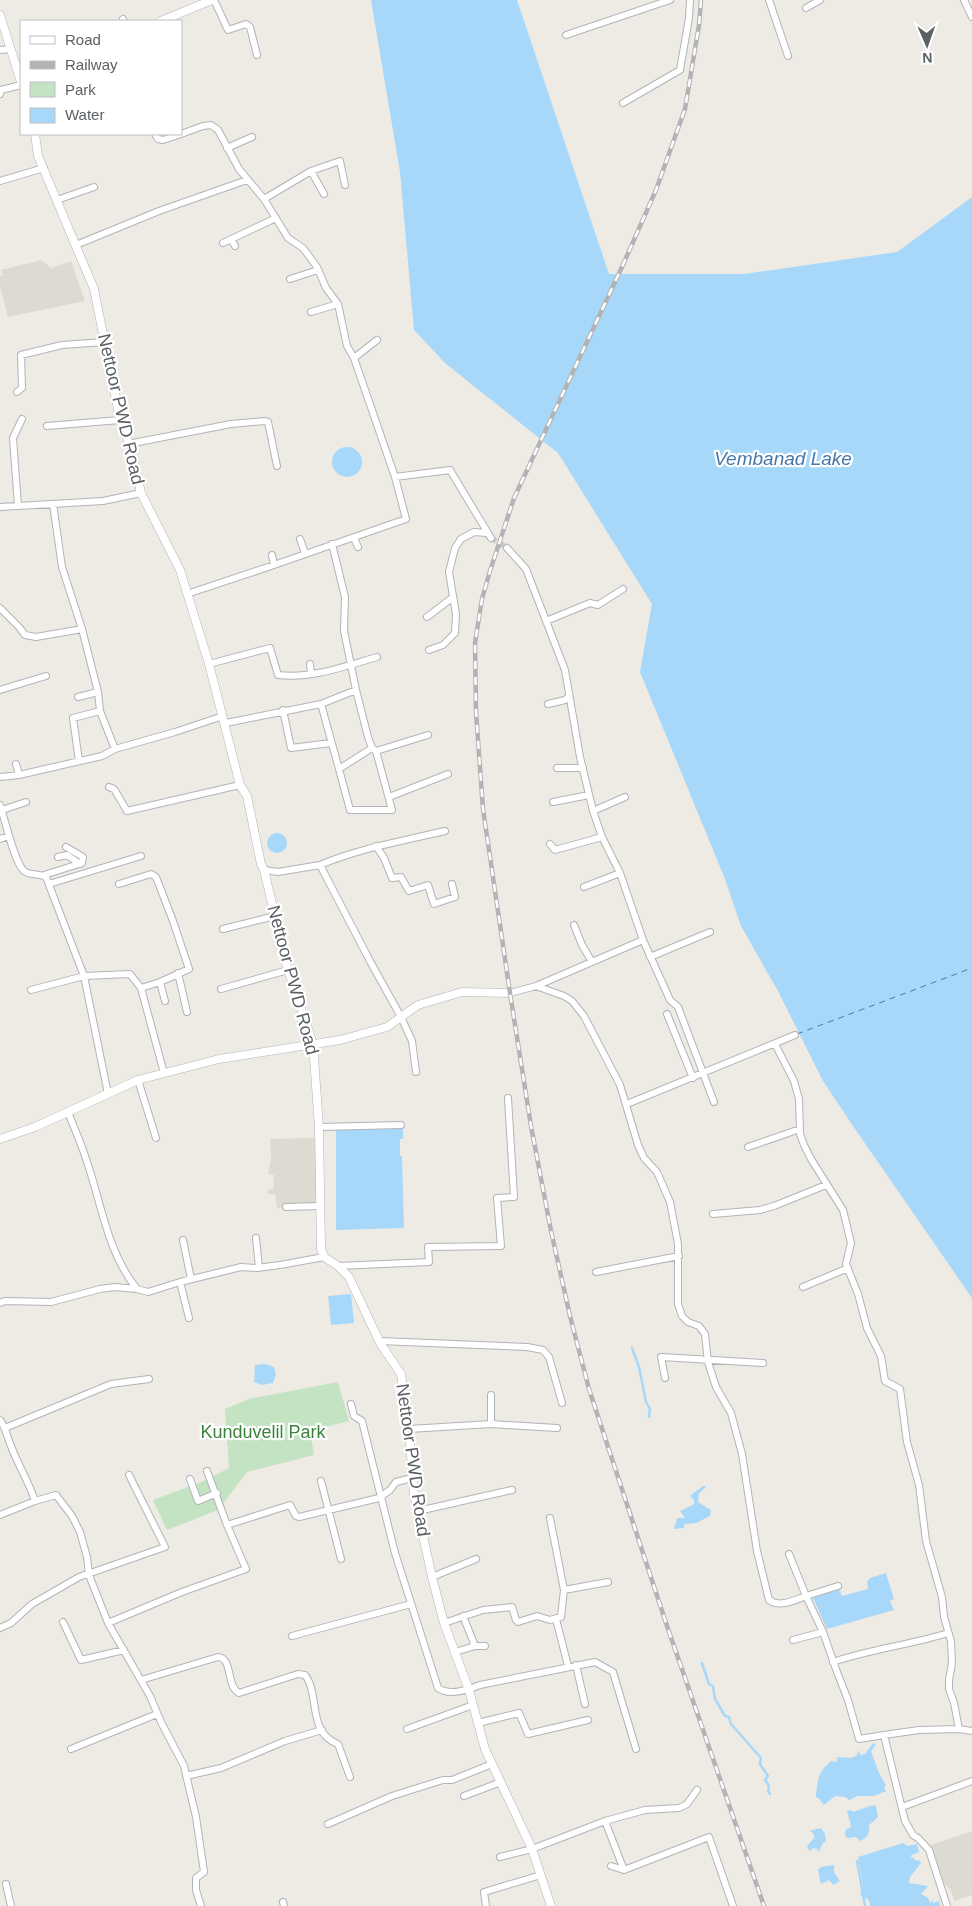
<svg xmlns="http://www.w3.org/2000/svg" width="972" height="1906" font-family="Arial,sans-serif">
  <rect width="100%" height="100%" fill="#edebe4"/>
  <path fill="#dddad2" d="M41 260 51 268 71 261 85 301 8 317 0 287V276L3 275 1 270Z
    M315 1138 322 1209 277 1208 275 1194H267L269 1190 273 1189 274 1175 268 1174 271 1159 270 1139Z
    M972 1831V1895L954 1901 951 1890 942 1881 931 1845Z"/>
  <path fill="#c3e3c2" d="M338 1382 349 1421 310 1431 314 1455 247 1472 218 1510 167 1530 153 1500 204 1481 229 1468 225 1409 249 1399Z"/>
  <path fill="#a8d8f9" d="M371 0H517L609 274H744L897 252 972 197V1298L853 1126 823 1081 778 991 741 926 725 879 640 672 652 604 558 453 446 364 414 330 400 172Z
    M332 462a15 15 0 1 1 30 0a15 15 0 1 1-30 0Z
    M267 843a10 10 0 1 1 20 0a10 10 0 1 1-20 0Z
    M336 1129H403V1139H400V1156H402L404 1228 336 1230Z
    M351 1294 354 1323 331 1325 328 1296Z
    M265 1364 274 1367 276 1375 273 1383 262 1385 254 1382 255 1365Z
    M703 1486H706L705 1488 699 1493 698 1502 711 1510 710 1516 696 1523 684 1524V1528L674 1529 677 1518H685L680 1511 694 1504V1500L690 1496Z
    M886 1573 894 1599 890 1601 894 1610 827 1629 813 1598 839 1589 842 1596 868 1589 867 1582 870 1578Z
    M873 1743 876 1745 871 1751 879 1773 886 1785 884 1788 886 1791 874 1796H858L849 1800 845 1797 835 1796 824 1805C821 1802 821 1799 816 1797 817 1781 818 1772 831 1761L837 1762V1757L851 1758 856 1756 859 1750 860 1755 865 1754Z
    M873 1805 876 1806 878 1817 869 1825C870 1834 868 1837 860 1841L856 1837 847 1838 845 1834 846 1829 850 1828 851 1825 847 1811 851 1810 853 1812Z
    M821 1828 825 1834 826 1841 822 1844 819 1852 817 1849 814 1848 809 1851 807 1846 815 1837 812 1832 809 1831Z
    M903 1843 907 1846 917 1844 919 1852 910 1856 917 1861 919 1860 921 1863 910 1877 909 1883 928 1886 921 1894 928 1898 930 1903 933 1900V1903L939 1901 940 1906H870L869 1900 860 1895 863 1886 858 1857Z
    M834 1865V1872L840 1881 833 1885 829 1880 821 1884 818 1870 821 1867Z"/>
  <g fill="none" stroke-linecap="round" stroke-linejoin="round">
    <path stroke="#a8d8f9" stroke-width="2.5" d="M632 1348 639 1367 646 1402 650 1409 649 1417
      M702 1663 709 1684 713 1686 715 1699 725 1716 729 1717 731 1724 761 1758 760 1764 768 1776 765 1780 769 1786 768 1791 770 1794
      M857 1861 865 1906"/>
    <path stroke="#4679aa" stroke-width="1" stroke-dasharray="6 5" stroke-linecap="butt" d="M797 1034 972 968"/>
    <path stroke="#c9c8c4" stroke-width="6" stroke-dasharray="6 3" stroke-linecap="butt" d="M491 538 507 548"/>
    <g stroke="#b1b4b8" stroke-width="8">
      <path id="minor" d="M214 0 228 30 246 24 250 27 257 55
        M769 0 788 56
        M964 0 972 17
        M806 8 820 0
        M123 19 124 21
        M566 35 670 0
        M0 50 10 49
        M0 94 1 90 21 85
        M623 103 680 70 689 18 690 0
        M155 134 158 139 163 140 181 134
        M181 134 203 126 211 125 218 130 239 169 264 199 288 238 303 248 317 267 326 288 338 304 347 346 354 358 395 477 450 470 491 538
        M227 148 252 137
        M311 171 324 194
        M0 181 44 168
        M264 199 311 171 340 161 345 185
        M57 200 94 187
        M231 239 235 246
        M223 243 276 218
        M76 245 159 211 247 180
        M290 279 318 270
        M311 312 338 304
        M354 358 377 340
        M17 392 22 388 21 355 62 345 105 342
        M47 426 120 420
        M128 444 231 424 265 421 268 422 277 466
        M53 504 62 567 82 629 98 692 100 711 115 749
        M18 506 13 438 22 419
        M0 507 103 501 141 493
        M354 538 358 547
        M300 539 305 553
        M332 544 345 597 344 631 356 690 368 737 372 748
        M507 548 526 569 565 670 580 757 593 811 602 837 620 873 643 940 536 986 510 993
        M272 555 274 565
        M187 594 274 565 406 519 395 477
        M0 608 19 627 25 635 36 637 82 629
        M427 617 452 598
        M546 621 590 603 598 605 623 589
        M429 650 443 645 455 633 456 614 449 572 455 548 461 539 474 532 487 533
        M209 664 270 648 278 675C312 679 345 666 377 657
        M310 664 311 674
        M0 690 46 676
        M78 697 98 692
        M321 704 356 690
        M548 704 565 700 569 696
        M283 710 291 748 331 743
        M226 723 321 704 339 769 372 748 376 751 428 735
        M79 761 73 718 100 711
        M16 764 19 775
        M557 768H583
        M339 769 350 810H392L376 751
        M0 777 19 775 102 756 115 749 175 732 223 716
        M109 787 114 789 127 811 240 785
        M389 797 448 774
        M553 802 589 795
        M0 805C5 819 14 862 24 871 30 876 40 873 46 877L84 976 108 1094
        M2 810 26 802
        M593 811 625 797
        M0 839 9 836
        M550 844 555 850 602 837
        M376 846 384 858 392 878 401 877 409 891 428 885 434 904 455 897 452 884
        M58 857 67 855 80 864
        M320 865C360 848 403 841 445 831
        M264 870 278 872 320 865 371 963 401 1017 412 1041 416 1072
        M44 875 82 863 83 857 66 847
        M49 884 141 856
        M119 884 151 874 156 877 173 921 189 969 160 982 141 988
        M584 887 620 873
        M574 925 582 945 592 962
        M223 929 275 916
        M643 940 670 1000 678 1007 714 1102
        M650 957 710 932
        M178 973 187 1012
        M160 982 165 1001
        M536 986 564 996 572 1001 584 1016 620 1085 638 1145 644 1158 657 1172 670 1202 678 1244V1304L682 1316 688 1322 699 1326 705 1334 708 1362 716 1387 731 1413 742 1454 757 1551 769 1600C780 1608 795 1600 806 1596L823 1632 837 1672 848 1700 859 1739 884 1735 905 1821 913 1835 918 1838 929 1850 947 1906
        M221 989 288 970
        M31 990 84 976 130 974 141 988 164 1073
        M667 1014 693 1078
        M775 1044 794 1081 799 1099 800 1134 804 1145 811 1159 843 1210 851 1243 846 1264 858 1294 867 1328 881 1356 885 1381 900 1389 907 1442 919 1485 926 1541 942 1597 944 1617 951 1641 952 1663 949 1680V1689L954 1703 959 1729
        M138 1080 156 1138
        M627 1104 795 1035
        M68 1112C74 1128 82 1145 87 1162 102 1205 107 1252 137 1289
        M319 1127 401 1125
        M748 1147 800 1129
        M286 1207 320 1206
        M713 1214 760 1210 774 1206 826 1185
        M256 1238 259 1268
        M183 1240 191 1279
        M338 1266 429 1262 428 1247 501 1246 497 1198 514 1197 508 1098
        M596 1272 679 1256
        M180 1282 189 1318
        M803 1287 848 1268
        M0 1303 5 1301 51 1302 100 1289 115 1287 137 1289 148 1292 180 1282 241 1267 257 1268 280 1265 324 1257
        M379 1341 527 1347 543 1350 549 1357 562 1403
        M665 1378 661 1357 763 1363
        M351 1404 354 1416 362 1421 395 1553 438 1688C449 1696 469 1690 480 1685L595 1662 613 1672 636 1749
        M0 1420C6 1428 7 1437 11 1446 18 1465 29 1482 35 1501L56 1495 72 1516 80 1532 87 1557 89 1575 108 1623 150 1696 161 1722 184 1766 196 1817 204 1872 196 1878V1890L201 1906
        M491 1424V1395
        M5 1428 111 1384 149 1379
        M409 1429 491 1424 557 1428
        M207 1471 227 1525
        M190 1479 198 1501 217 1493
        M321 1481 341 1559
        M418 1511 512 1490
        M0 1515 35 1501
        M789 1554 806 1596 838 1586
        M432 1577 476 1559
        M564 1590 608 1582
        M463 1616 475 1646H485
        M556 1619 568 1666
        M63 1622 81 1660 124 1650
        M108 1623 182 1592 246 1569 227 1525 290 1505 296 1516 299 1517 379 1498 390 1490 396 1482 412 1478
        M444 1623 483 1610 512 1607 516 1620 518 1622 537 1616 550 1620 561 1617 564 1590 550 1518
        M0 1628 11 1623 32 1604 79 1577 165 1547 129 1475
        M292 1636 411 1604
        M793 1640 823 1632
        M455 1652 475 1646
        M833 1662C871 1649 910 1645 948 1633
        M576 1665 585 1704
        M141 1680 218 1657C233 1658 226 1686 239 1693L298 1674 305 1675C320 1694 307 1733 338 1744L350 1777
        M478 1723 519 1713 528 1734 588 1720
        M407 1729 473 1705
        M884 1735 919 1730 959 1729 972 1731
        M71 1749 157 1714
        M186 1776 221 1768 285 1741 322 1730
        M464 1796 501 1782
        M902 1807 972 1781
        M605 1821 624 1870
        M328 1824 392 1796 443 1780H452L492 1764
        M500 1857 532 1849 605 1821 645 1810 679 1808 687 1804 697 1790
        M611 1866 624 1870 709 1837 733 1906
        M6 1884 11 1906
        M283 1902 284 1906
        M486 1906 484 1892 541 1875"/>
    </g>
    <g stroke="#b1b4b8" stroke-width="9">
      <path id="tertiary" d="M0 15 21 82
        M161 21 212 0
        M35 134 38 156 94 289 119 414 132 453 141 493 180 570 209 664 240 785 247 796 261 864 264 870 287 967 313 1044 319 1127 321 1249 324 1257 338 1266 349 1277 380 1343 401 1374 409 1429 414 1494 432 1577 444 1623 469 1690 485 1749 532 1849 551 1906
        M0 1139 35 1127 138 1080 219 1059 340 1040 387 1027 418 1005 462 992 510 993"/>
    </g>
    <use href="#minor" stroke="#fff" stroke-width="6"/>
    <use href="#tertiary" stroke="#fff" stroke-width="8"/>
    <g stroke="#b2b3b4" stroke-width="4.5">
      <path id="rail" d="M701 0 699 25 685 109 656 190 622 267 514 498 490 571 482 599 475 643 476 712 483 809 510 993 531 1126 551 1231 570 1316 589 1389 666 1623 764 1906"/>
    </g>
    <use href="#rail" stroke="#fff" stroke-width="2.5" stroke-dasharray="8" stroke-linecap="butt"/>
  </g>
  <g text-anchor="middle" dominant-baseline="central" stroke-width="4.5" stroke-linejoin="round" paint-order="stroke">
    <g font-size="18" fill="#5c6064" stroke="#fff">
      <text transform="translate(121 409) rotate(77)">Nettoor PWD Road</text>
      <text transform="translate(293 980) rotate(75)">Nettoor PWD Road</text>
      <text transform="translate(413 1460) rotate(82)">Nettoor PWD Road</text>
    </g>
    <g font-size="18" fill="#3b833c" stroke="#fff">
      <text x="263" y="1432">Kunduvelil Park</text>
    </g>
    <g font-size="19" font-style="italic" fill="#4679aa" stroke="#fff">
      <text x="783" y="458">Vembanad Lake</text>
    </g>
  </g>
  <rect x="20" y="20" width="162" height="115" fill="#ffffff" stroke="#bebfc1"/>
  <rect x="30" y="36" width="25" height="8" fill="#ffffff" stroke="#bebfc1"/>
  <text x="65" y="45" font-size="15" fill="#5c6064">Road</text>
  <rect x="30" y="61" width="25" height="8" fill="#b2b3b4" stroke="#bebfc1"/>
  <text x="65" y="70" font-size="15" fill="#5c6064">Railway</text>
  <rect x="30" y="82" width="25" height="15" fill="#c3e3c2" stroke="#bebfc1"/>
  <text x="65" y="95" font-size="15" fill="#5c6064">Park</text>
  <rect x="30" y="108" width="25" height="15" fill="#a8d8f9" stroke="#bebfc1"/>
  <text x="65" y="120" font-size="15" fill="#5c6064">Water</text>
  <g transform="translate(927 45) rotate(178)" stroke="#ffffff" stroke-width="4" paint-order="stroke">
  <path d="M0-4L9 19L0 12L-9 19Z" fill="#5c6064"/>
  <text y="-8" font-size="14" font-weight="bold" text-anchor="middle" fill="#5c6064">N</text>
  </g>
</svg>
